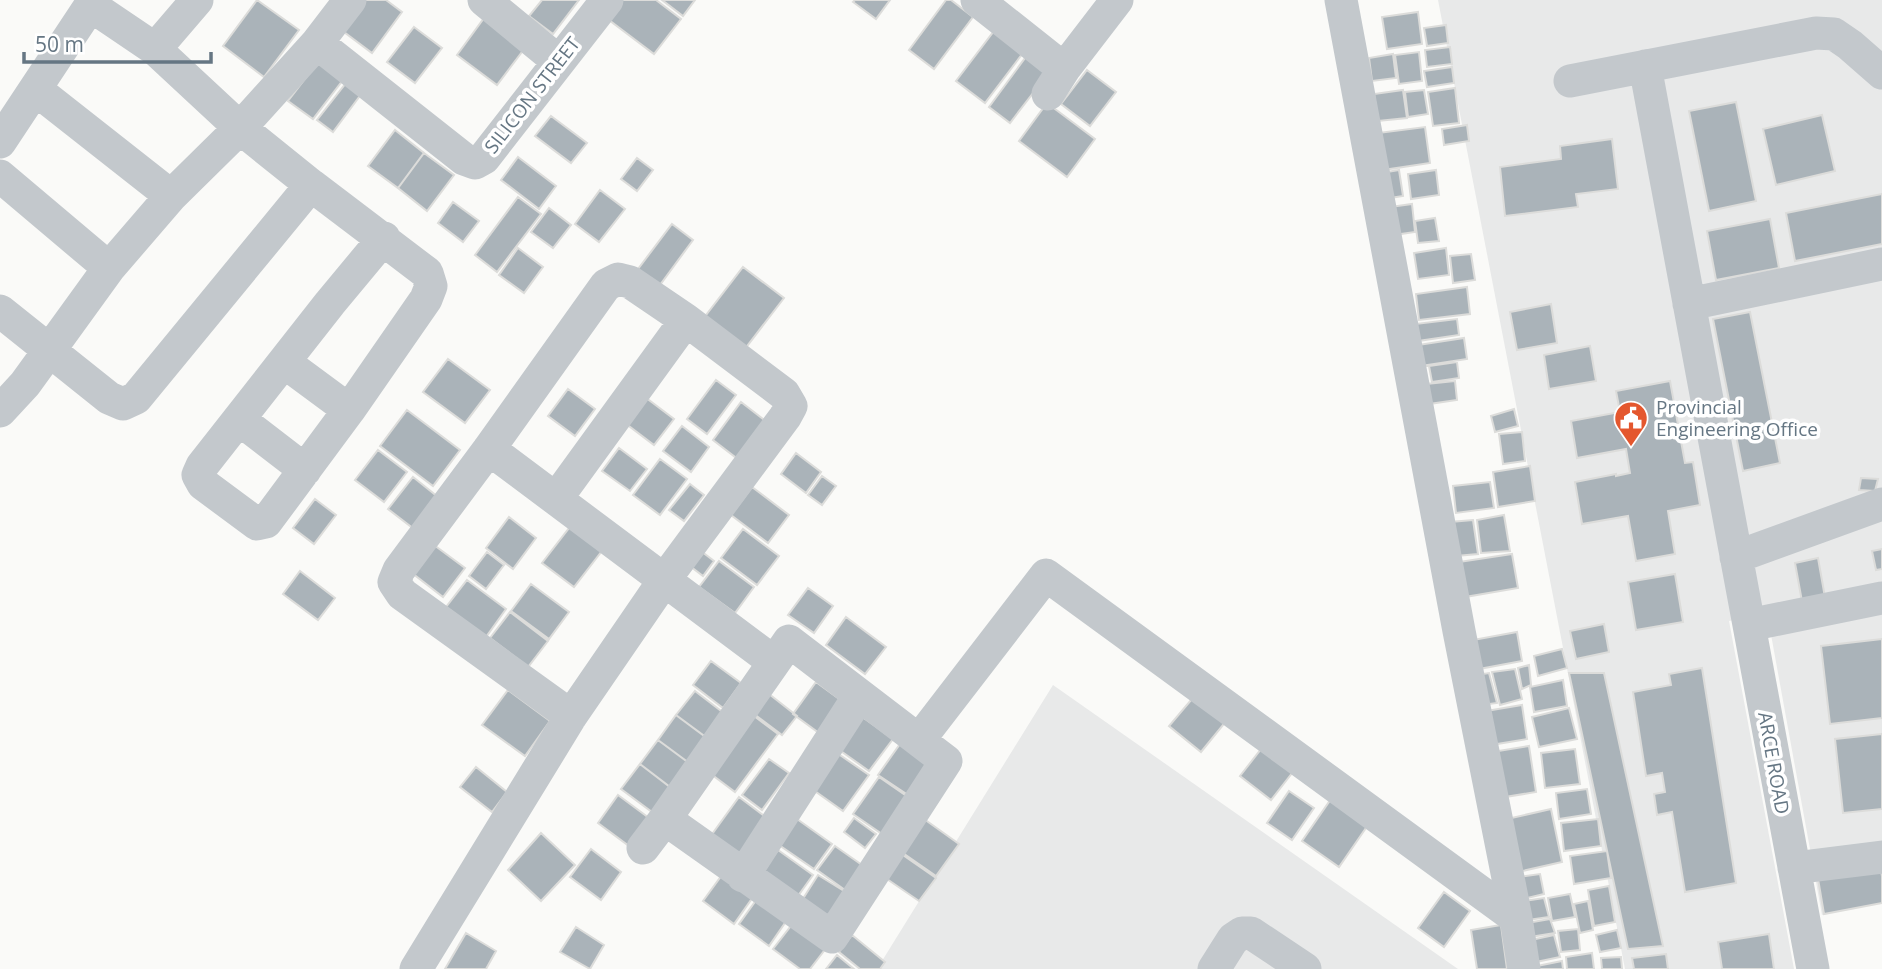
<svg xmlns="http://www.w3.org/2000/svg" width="1882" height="969" font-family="'Open Sans',sans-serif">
  <rect width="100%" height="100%" fill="#fafaf8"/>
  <path fill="#e8e9e9" d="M1438 0H1882V590L1729 621 1794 969H1625Z
    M1882 607V903L1822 915 1770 629Z
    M1053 685 1458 969H877Z"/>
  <path fill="#aab3b9" stroke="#dcdcda" stroke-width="2" d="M257 0 299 30 264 77 223 46Z
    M362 0H386L402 12 372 53 340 29Z
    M542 0H579L553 34 529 16Z
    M618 0H656L681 19 654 54 605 17Z
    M662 0H695L683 16Z
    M855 0H890L876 19 853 2Z
    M946 0H951L973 17 934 69 909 50Z
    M1418 12 1422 44 1387 49 1382 17Z
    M487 14 528 44 497 85 457 55Z
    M1446 25 1448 43 1427 46 1424 28Z
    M414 27 442 48 415 83 387 62Z
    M994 31 1023 53 985 103 956 81Z
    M1450 47 1452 64 1427 67 1425 50Z
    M1419 52 1422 81 1399 84 1395 55Z
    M1028 54 1050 71 1010 123 989 107Z
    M1393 54 1396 78 1372 81 1369 58Z
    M321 58 346 76 313 119 288 101Z
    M1452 67 1454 83 1427 87 1424 71Z
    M1087 70 1116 92 1090 126 1061 104Z
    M350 78 365 89 333 132 317 120Z
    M1455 88 1459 123 1433 126 1428 92Z
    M1403 90 1407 118 1378 121 1374 94Z
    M1424 90 1428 114 1408 117 1405 92Z
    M1736 102 1756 201 1709 211 1689 111Z
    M1047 103 1095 139 1067 177 1019 141Z
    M1822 115 1835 171 1776 185 1763 129Z
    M551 116 587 143 571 163 535 136Z
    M1467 125 1469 141 1444 145 1442 129Z
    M1425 127 1430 163 1383 170 1378 133Z
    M395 130 424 153 398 188 368 166Z
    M1612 139 1618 189 1576 194 1578 207 1505 216 1500 167 1561 159 1560 146Z
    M424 153 454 175 427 211 398 188Z
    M518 157 556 186 539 209 501 180Z
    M637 158 653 170 637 191 621 179Z
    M1399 170 1403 196 1390 198 1387 172Z
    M1436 170 1439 195 1411 199 1408 174Z
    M600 190 625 209 599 242 575 224Z
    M1882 194V244L1795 261 1786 213Z
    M518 197 541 214 497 272 475 255Z
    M453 202 479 221 463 242 438 223Z
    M1412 204 1415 232 1394 235 1390 207Z
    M549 208 571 225 553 248 531 232Z
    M1435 218 1439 241 1418 243 1415 221Z
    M1770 219 1779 268 1716 280 1707 231Z
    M672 224 693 240 657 289 635 273Z
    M518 248 543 267 524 293 499 275Z
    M1446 248 1449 275 1418 279 1414 253Z
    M1471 254 1475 280 1453 283 1450 256Z
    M743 267 784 298 744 350 703 319Z
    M1467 287 1470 314 1419 320 1416 294Z
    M1551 304 1557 343 1517 350 1510 312Z
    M1750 312 1780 463 1743 471 1713 319Z
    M1457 319 1459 335 1418 341 1415 324Z
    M1464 338 1467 359 1421 366 1418 345Z
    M1590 346 1596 381 1549 389 1544 355Z
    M448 359 490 390 465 423 423 392Z
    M1457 362 1459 378 1432 382 1429 366Z
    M716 380 736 395 707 434 687 419Z
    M1455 381 1457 400 1429 404 1426 384Z
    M1670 381 1685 463 1693 462 1700 505 1668 511 1675 554 1636 561 1628 516 1582 524 1575 482 1616 474V476L1630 473 1626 449 1577 458 1571 421 1620 412 1616 391Z
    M568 389 595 409 575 436 548 416Z
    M641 394 674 419 654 445 621 420Z
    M741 402 767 422 739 460 713 440Z
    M1514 409 1518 426 1495 432 1491 416Z
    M407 410 460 450 433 486 380 446Z
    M682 426 709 447 691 472 663 451Z
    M1522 432 1525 461 1503 464 1499 434Z
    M619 448 647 469 630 491 602 471Z
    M378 450 407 472 384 502 355 480Z
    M796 453 821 472 806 493 781 474Z
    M660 459 687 479 660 515 633 495Z
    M1530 466 1535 501 1498 507 1493 472Z
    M822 476 836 486 822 505 808 495Z
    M413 477 438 497 414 529 388 509Z
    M1861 478 1878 479 1875 491 1859 490Z
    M1490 482 1494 508 1456 513 1453 486Z
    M690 484 704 495 684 521 669 510Z
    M752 487 789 515 768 543 731 515Z
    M315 499 336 515 314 544 293 528Z
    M1504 515 1510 551 1481 553 1477 520Z
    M509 517 536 538 513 569 486 548Z
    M1473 520 1478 554 1456 556 1450 522Z
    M573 523 605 547 574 587 542 563Z
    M743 529 779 556 757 585 721 558Z
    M434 545 465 568 443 597 412 573Z
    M697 548 714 561 703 576 686 563Z
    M1882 549V569L1876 570 1872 551Z
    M487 552 504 565 486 589 469 576Z
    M1512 554 1518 588 1465 597 1459 562Z
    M1818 558 1826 603 1803 607 1795 563Z
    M719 561 754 587 735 613 699 587Z
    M300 571 335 598 318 620 283 594Z
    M1675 574 1683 622 1636 630 1628 582Z
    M467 580 506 609 486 637 446 607Z
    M531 584 569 612 549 639 511 611Z
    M808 588 833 606 814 633 788 615Z
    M510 612 548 641 528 667 490 638Z
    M846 617 886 647 865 674 826 645Z
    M1604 624 1609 652 1576 659 1570 631Z
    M1517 632 1522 661 1479 669 1473 640Z
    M1882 639V718L1830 724 1821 646Z
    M1562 649 1567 668 1538 676 1534 656Z
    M711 661 741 683 723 708 693 685Z
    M1529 665 1531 685 1522 689 1518 668Z
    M1702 668 1736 883 1685 892 1672 812 1657 815 1654 794 1665 792 1662 773 1646 776 1633 692 1671 685 1669 674Z
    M1515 669 1522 699 1500 705 1492 672Z
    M1489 673 1497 703 1482 705 1476 675Z
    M1569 673H1604L1663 946 1628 949Z
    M1563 680 1567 706 1534 712 1530 687Z
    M816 682 842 701 819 733 793 714Z
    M508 690 550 721 525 756 482 725Z
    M695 691 725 714 707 738 676 715Z
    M1197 693 1228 719 1201 752 1169 726Z
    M769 694 797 716 782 735 754 714Z
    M1522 705 1527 739 1491 745 1486 711Z
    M1569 708 1577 739 1539 747 1532 717Z
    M676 715 707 738 689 763 658 740Z
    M754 716 778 734 735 792 711 774Z
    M861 716 893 739 869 771 838 749Z
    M1882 734V809L1843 813 1835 739Z
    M658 740 689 763 670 787 640 764Z
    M900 744 929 766 908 795 878 775Z
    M1265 744 1296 768 1271 800 1240 776Z
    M1529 746 1536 792 1499 798 1492 752Z
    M1575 749 1580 784 1545 788 1541 753Z
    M837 753 869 775 843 811 812 789Z
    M769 759 789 773 762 810 742 795Z
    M640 764 670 787 652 812 621 789Z
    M476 767 507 792 492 812 460 787Z
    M879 777 908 797 882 834 853 814Z
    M1587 789 1591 814 1559 819 1556 793Z
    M1289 791 1314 808 1292 840 1267 823Z
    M618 795 649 818 629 846 598 823Z
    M739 797 767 818 738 857 710 837Z
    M1331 799 1368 825 1339 867 1302 841Z
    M1551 809 1562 862 1518 872 1507 819Z
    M854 818 876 834 865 848 844 832Z
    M797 819 832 844 814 869 779 845Z
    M924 819 959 844 936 876 900 851Z
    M1598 819 1601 846 1564 851 1561 823Z
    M541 833 575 865 541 901 508 870Z
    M835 846 862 865 845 890 817 870Z
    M591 849 621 872 601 900 570 877Z
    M778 850 813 875 795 900 760 875Z
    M1607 851 1611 878 1574 884 1570 856Z
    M900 853 936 878 919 901 884 877Z
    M1879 861 1882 876V903L1824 914 1817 873Z
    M1540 874 1544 894 1523 899 1518 877Z
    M722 875 753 897 734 924 703 901Z
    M818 875 844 891 826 921 799 905Z
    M1609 886 1615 922 1594 926 1588 890Z
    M1444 892 1470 911 1444 947 1418 928Z
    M1570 894 1575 917 1552 921 1548 898Z
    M1544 898 1549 917 1528 920 1524 901Z
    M757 899 787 920 769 946 739 924Z
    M1588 901 1593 930 1580 933 1574 904Z
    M1550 919 1555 933 1530 937 1527 923Z
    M794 922 827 947 810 969H800L773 949Z
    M1501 925 1507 969H1477L1471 930Z
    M576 927 604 945 590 969 560 952Z
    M1578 929 1580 950 1561 952 1558 931Z
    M1617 930 1621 948 1600 952 1596 935Z
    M466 933 496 951 486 969H445Z
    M1769 934 1774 969H1722L1718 942Z
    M852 935 885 962 880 969H860L839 952Z
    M1554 935 1560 957 1536 962 1531 940Z
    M1592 953 1594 969H1567L1566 957Z
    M1666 954 1668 969H1634L1632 958Z
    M837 955 854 969H826Z
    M1621 957 1622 969H1602L1601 958Z
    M1562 961 1563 969H1538L1537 966Z"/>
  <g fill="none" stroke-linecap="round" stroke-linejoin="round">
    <path stroke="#c3c8cc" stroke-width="33" d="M484 0 558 61
      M977 0 1064 69
      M1341 0 1459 631 1516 918 1524 969
      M90 5 155 49 240 128 311 185 427 273 431 286 426 299 349 410 266 522 257 524 203 484 198 475 202 466 330 303 384 238
      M317 43 464 159 475 163 484 158 607 0
      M155 49 197 0
      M1645 66 1813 969
      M1570 81 1816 33 1834 34 1850 45 1882 73
      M35 89 171 196
      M1048 94 1064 69 1117 0
      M0 142 94 0
      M0 176 109 268
      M1689 304 1882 264
      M0 311 109 398 123 404 136 398 311 185
      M284 362 349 410
      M0 411 25 384 109 268 171 196 240 128 317 43 350 0
      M240 420 305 470
      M489 449 774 662
      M556 499 686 320
      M1736 557 1882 504
      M1749 625 1882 598
      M919 740 1046 575 1516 918
      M643 848 665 819 789 641 946 761 832 937 665 819
      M1794 868 1882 857
      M743 876 859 696
      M416 969 571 716 665 579 785 417 791 406 784 394 686 320 630 282 618 279 606 285 489 449 399 570 394 582 402 594 571 716
      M1214 969 1233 939 1242 933H1251L1305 969"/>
  </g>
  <defs>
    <g id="civic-pin" transform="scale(1.75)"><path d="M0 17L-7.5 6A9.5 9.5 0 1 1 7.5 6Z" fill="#e4572e" stroke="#fff"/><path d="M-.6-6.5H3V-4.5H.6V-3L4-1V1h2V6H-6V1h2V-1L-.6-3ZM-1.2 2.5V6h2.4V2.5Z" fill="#fff"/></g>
  </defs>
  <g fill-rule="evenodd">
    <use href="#civic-pin" x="1631" y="418"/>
  </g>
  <g text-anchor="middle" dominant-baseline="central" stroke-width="7" stroke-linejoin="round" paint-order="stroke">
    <g font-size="19" fill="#657683" stroke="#fff">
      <text transform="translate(532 95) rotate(-52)">SILICON STREET</text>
      <text transform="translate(1774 763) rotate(80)">ARCE ROAD</text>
    </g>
    <g font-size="19" fill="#657683" stroke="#fff" text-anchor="start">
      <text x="1656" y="407">Provincial<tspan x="1656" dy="22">Engineering Office</tspan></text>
    </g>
  </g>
  <path d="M24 52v10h187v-10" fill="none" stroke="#657683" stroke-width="3.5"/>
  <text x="35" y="52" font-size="21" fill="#657683" stroke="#ffffff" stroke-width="5" paint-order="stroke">50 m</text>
</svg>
